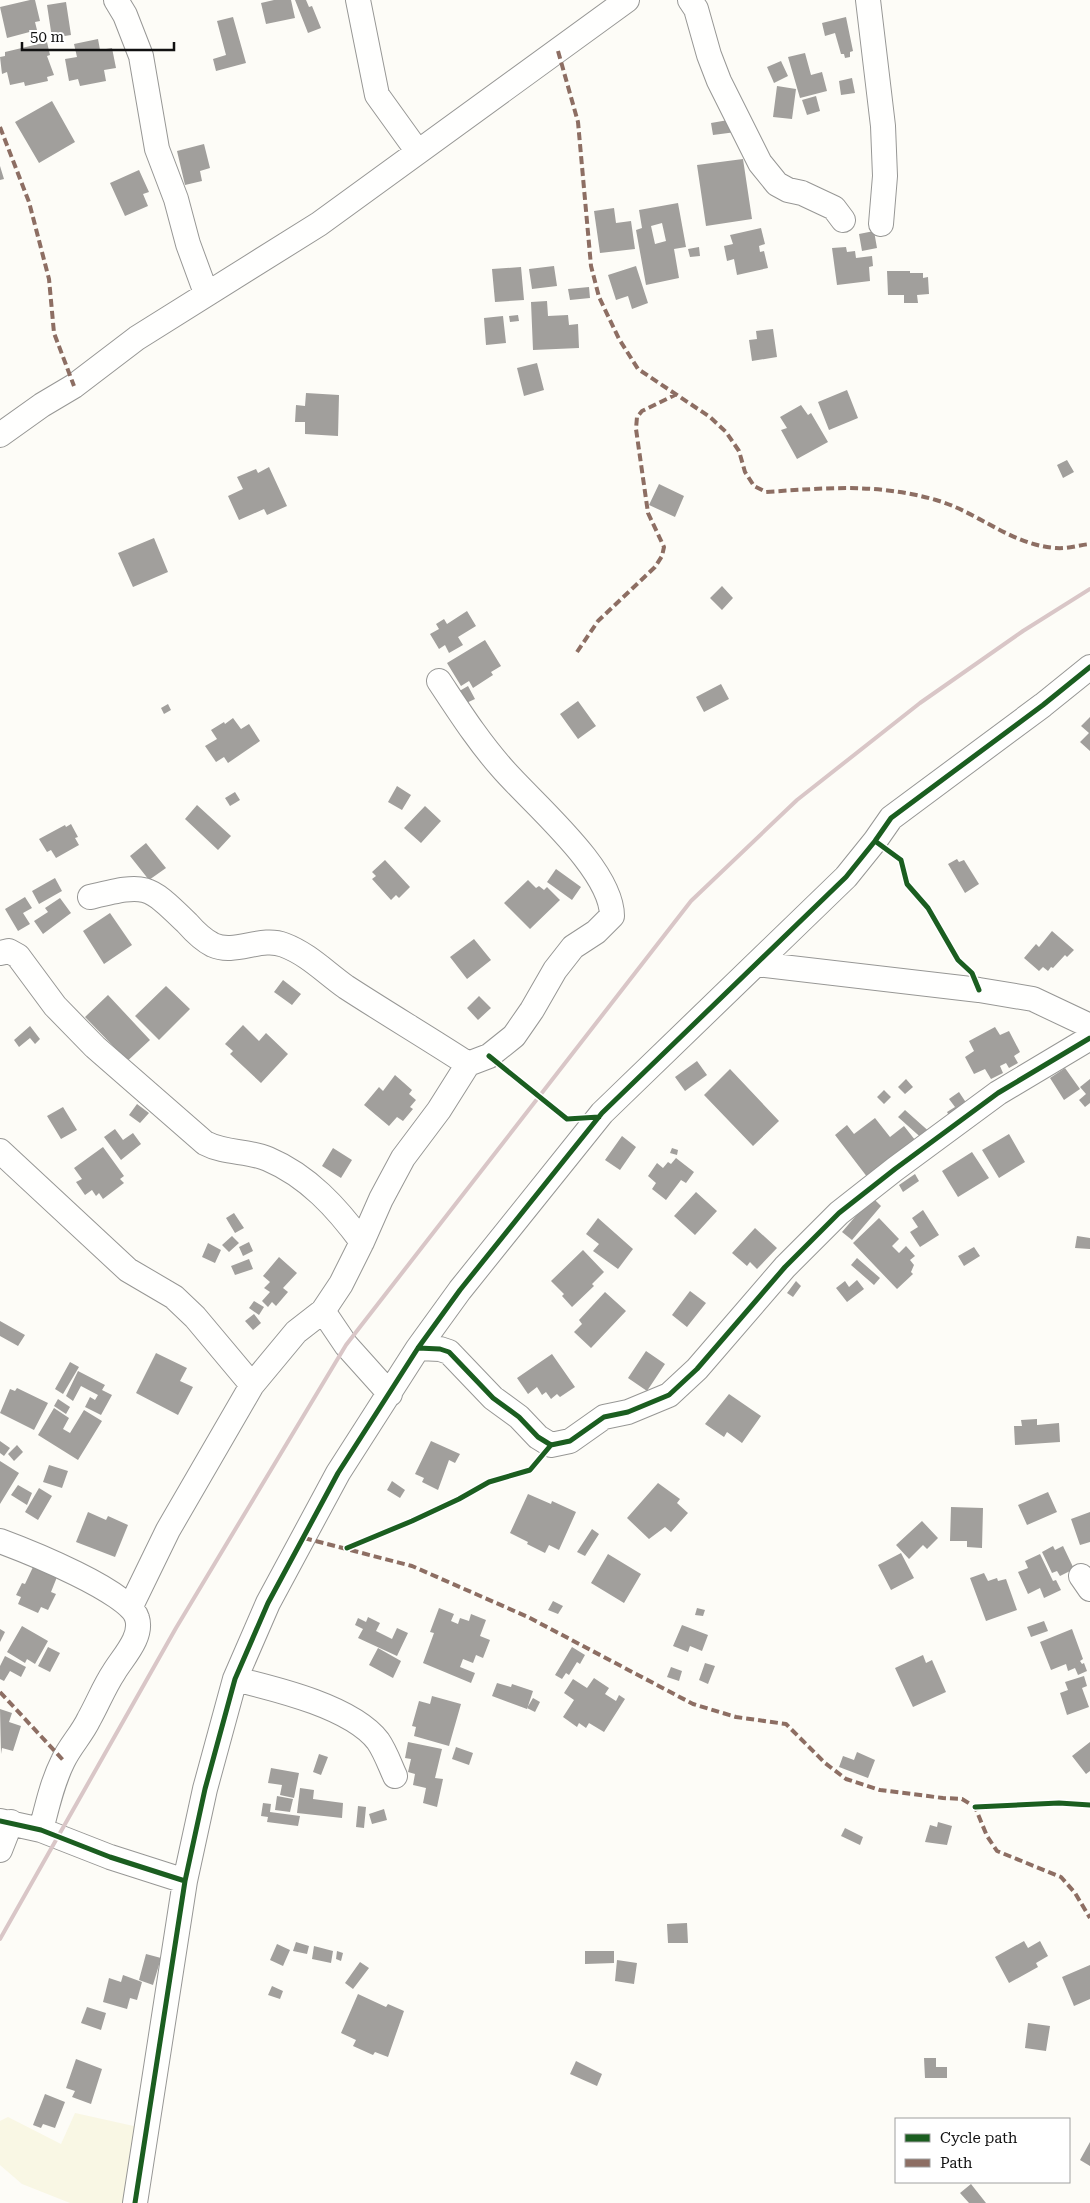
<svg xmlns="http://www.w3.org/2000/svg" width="1090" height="2203" font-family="'Roboto Serif',serif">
  <rect width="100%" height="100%" fill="#fdfcf7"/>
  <path fill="#f9f7e4" d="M75 2113 147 2129 130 2203H70L22 2184 0 2165V2121L8 2117 61 2144Z"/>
  <path fill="#a19f9c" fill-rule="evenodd" d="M30 0H35L40 21 35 22 37 30 7 38 0 7Z
    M274 0H291L295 18 266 24 261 3Z
    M295 0H306L309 7 312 6 321 28 308 33Z
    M66 2 71 35 52 38 47 5Z
    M233 17 246 63 216 71 213 59 226 55 217 21Z
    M846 17 853 51 850 52V57L845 58 844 54H841L835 33 825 36 822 23Z
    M98 39 100 50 112 48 116 68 104 70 106 81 80 86 78 79 69 81 65 59 77 57 74 44Z
    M47 42 50 55 47 56 54 75 47 77 48 81 25 86 24 82 10 85 7 72 2 74 0 57 5 56V52Z
    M805 53 811 75 822 72 827 91 800 98 788 57Z
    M781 61 788 76 774 83 767 67Z
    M852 78 855 93 841 95 839 81Z
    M777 86 796 89 792 119 773 117Z
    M816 96 820 111 807 115 802 100Z
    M52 101 75 142 39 163 15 122Z
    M734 119 736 132 713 135 711 123Z
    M204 144 210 168 200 171 202 181 185 185 177 151Z
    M743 159 752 219 706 226 697 165Z
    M0 166 4 179 0 180Z
    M139 170 149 192 143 194 148 206 125 216 110 183Z
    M678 203 686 247 674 249 679 278 646 285 636 230 642 228 639 210ZM662 223 666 241 655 244 651 226Z
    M614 208 616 223 631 221 635 249 600 253 594 211Z
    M761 228 765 244 759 246 760 252 764 251 768 268 737 275 734 259 727 261 724 246 733 244 730 235Z
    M874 231 877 248 862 251 859 234Z
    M699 247 700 256 690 257 688 249Z
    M846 247 847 252 855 251 856 258 872 256 873 266 869 267 870 281 837 285 832 248Z
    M554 266 557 286 532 289 529 269Z
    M636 266 648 303 632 309 628 296 616 300 608 275Z
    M521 267 524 300 495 302 492 269Z
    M887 271H910V273H923V278L928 277 929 294 917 295 918 303H904V295H888Z
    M589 287 590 298 570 300 568 289Z
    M547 301 548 316 568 315 569 325 578 324 579 348 533 350 531 302Z
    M518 315 519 321 510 322 509 316Z
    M503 316 506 343 486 345 484 318Z
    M773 329 777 357 752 361 749 340 757 339 756 331Z
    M537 363 544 390 524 396 517 368Z
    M847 390 858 418 829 430 818 402Z
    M306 393 339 395 338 436 305 434V422H295L296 405 305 406Z
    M801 405 808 415 811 413 828 442 797 459 781 430 787 428 780 417Z
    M1067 460 1074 472 1063 478 1057 465Z
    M269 467 287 506 267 515 264 509 239 520 228 496 243 489 237 477 256 469 258 473Z
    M659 484 684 496 675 517 649 505Z
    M154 538 168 572 133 587 118 553Z
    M722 586 733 598 722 610 710 598Z
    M467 611 476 626 458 637 463 645 449 653 445 645 439 649 430 634 439 629 436 624 444 619 447 624Z
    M485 640 501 666 491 672 493 675 473 688 469 681 461 686 447 663Z
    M721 684 729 699 704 712 696 697Z
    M468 686 475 699 462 705 456 693Z
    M578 701 596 726 578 739 560 714Z
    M168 704 171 710 164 714 161 708Z
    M1090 717V751L1080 742 1089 733 1081 726Z
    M233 718 241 729 249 724 260 741 228 763 224 757 216 762 205 746 217 739 211 730 224 722 225 724Z
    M397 786 411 795 402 810 388 802Z
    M235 792 240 800 230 806 225 798Z
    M197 805 231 836 218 850 185 819Z
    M425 806 441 821 421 843 404 828Z
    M71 824 78 837 75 838 79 845 56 858 51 850 47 852 39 839 65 825 66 827Z
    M146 843 166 868 149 880 130 856Z
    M957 859 959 862 964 860 979 884 965 893 948 864Z
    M385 860 410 887 399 898 396 895 391 900 372 879 376 876 372 872Z
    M556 869 581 887 572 900 547 882Z
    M55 878 62 891 39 904 32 891Z
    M528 880 536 888 539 886 544 890 547 887 560 900 530 929 504 903Z
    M25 897 32 908 23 913 30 924 18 931 5 909Z
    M60 898 71 913 43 934 34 921 48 912 45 908Z
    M110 913 132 945 104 964 83 931Z
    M1052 931 1074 950 1067 957 1065 955 1053 968 1051 967 1048 971 1043 967 1039 971 1024 958 1036 944 1039 947Z
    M474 939 491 960 467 979 450 957Z
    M283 980 301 994 292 1005 274 992Z
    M166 986 190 1009 159 1040 135 1016Z
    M108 995 150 1040 123 1065 116 1049 85 1017Z
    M479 996 491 1008 478 1020 467 1008Z
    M243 1025 259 1041 266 1033 288 1054 261 1083 230 1054 233 1051 225 1044Z
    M30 1026 40 1039 35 1044 30 1038 19 1047 14 1040Z
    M995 1027 1000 1035 1009 1031 1020 1052 1014 1056 1018 1063 1009 1068 1006 1063 1000 1066 1003 1073 991 1079 985 1069 974 1074 965 1057 974 1051 969 1041Z
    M697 1061 707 1075 685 1091 675 1077Z
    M1065 1068 1080 1089 1064 1100 1050 1078Z
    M730 1069 779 1121 753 1146 704 1095Z
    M395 1075 412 1090 409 1094 416 1100 410 1107 413 1109 403 1121 397 1117 389 1126 364 1105 379 1087 383 1091Z
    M906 1079 913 1087 905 1094 898 1087Z
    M1090 1079V1103L1085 1107 1079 1100 1086 1094 1080 1087Z
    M884 1090 891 1097 884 1104 877 1097Z
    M959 1092 971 1110 952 1121 947 1112 955 1107 949 1099Z
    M137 1104 149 1113 140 1123 129 1115Z
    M63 1107 77 1130 61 1139 47 1116Z
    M905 1110 933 1135 926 1142 898 1117Z
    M875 1118 890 1137 904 1126 919 1145 871 1182 835 1135 847 1125 854 1134Z
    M115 1129 123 1140 133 1133 141 1144 121 1160 104 1137Z
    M1009 1134 1025 1162 999 1178 982 1150Z
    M622 1136 636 1147 620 1170 605 1160Z
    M103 1147 124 1176 120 1179 124 1183 103 1199 99 1193 96 1196 92 1190 85 1195 76 1182 82 1179 74 1168Z
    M333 1148 352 1160 341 1178 322 1166Z
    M672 1148 678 1150 677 1155 670 1153Z
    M972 1152 989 1178 958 1197 942 1171Z
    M676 1158 694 1172 686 1183 681 1180 666 1200 652 1189 656 1183 648 1176 657 1163 663 1168 668 1162 671 1164Z
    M915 1174 919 1181 903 1192 899 1185Z
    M696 1192 717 1211 695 1235 674 1216Z
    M872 1197 881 1206 852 1240 842 1232Z
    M923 1210 939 1235 920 1247 910 1232 918 1227 912 1218Z
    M234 1213 244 1228 235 1233 226 1218Z
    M598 1218 633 1249 618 1269 593 1251 599 1244 586 1234Z
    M879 1218 899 1239 892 1246 899 1253 906 1246 915 1256 910 1260 914 1265 911 1272 913 1274 897 1289 853 1243Z
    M755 1228 777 1248 757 1269 750 1262 747 1266 732 1253Z
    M232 1236 239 1243 229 1252 222 1245Z
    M1077 1236 1090 1238V1249L1075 1248Z
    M249 1242 253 1251 243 1256 239 1247Z
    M208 1243 221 1250 215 1263 202 1257Z
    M974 1247 980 1256 964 1266 958 1256Z
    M583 1250 604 1272 592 1284 594 1286 572 1307 562 1296 564 1294 551 1281Z
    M279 1257 297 1273 283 1288 288 1292 276 1306 272 1302 268 1307 262 1301 270 1292 264 1288 270 1282 263 1276Z
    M857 1258 880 1278 874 1285 851 1265Z
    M249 1259 253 1269 235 1275 231 1266Z
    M857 1280 864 1289 847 1302 836 1288 845 1281 849 1287Z
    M796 1281 801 1286 793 1297 787 1293Z
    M690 1291 706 1303 687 1327 672 1315Z
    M605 1292 626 1311 591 1348 574 1332 582 1324 579 1320Z
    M254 1301 264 1307 259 1315 249 1308Z
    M254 1314 261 1323 253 1330 245 1321Z
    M0 1321 25 1335 18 1346 0 1336Z
    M646 1351 665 1364 647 1391 628 1378Z
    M156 1353 187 1368 180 1381 193 1387 178 1415 136 1393Z
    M552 1354 575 1387 560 1397 557 1394 551 1399 546 1392 542 1395 537 1387 528 1394 517 1378Z
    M70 1362 79 1367 63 1394 55 1389Z
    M78 1371 105 1385 102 1390 112 1395 101 1415 85 1407 90 1397 95 1400 98 1395 81 1386 73 1401 66 1396Z
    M17 1388 48 1403 34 1430 0 1413 10 1389 15 1391Z
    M729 1394 761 1416 742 1443 727 1432 724 1437 705 1424Z
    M58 1399 70 1407 66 1414 54 1406Z
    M54 1408 69 1418 63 1429 70 1433 84 1410 102 1421 78 1460 38 1435Z
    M1037 1419V1425L1059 1423 1060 1442 1015 1445 1014 1426H1022L1021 1420Z
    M0 1441 10 1448 4 1456 0 1453Z
    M431 1441 460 1454 455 1463 449 1460 438 1490 422 1482 424 1478 415 1474Z
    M17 1445 23 1452 14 1461 8 1454Z
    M0 1461 19 1473 0 1504Z
    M49 1465 68 1471 62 1488 43 1482Z
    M392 1481 405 1490 400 1498 387 1490Z
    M658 1483 680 1499 677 1503 688 1513 671 1532 665 1527 649 1539 627 1518Z
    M18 1485 32 1493 27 1505 11 1495Z
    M39 1488 52 1496 38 1520 25 1512Z
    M1048 1492 1057 1512 1027 1525 1018 1505Z
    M528 1494 551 1504 552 1501 576 1512 559 1550 549 1545 545 1553 527 1544 528 1542 510 1533Z
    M951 1507 983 1508 982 1548 967 1547V1541H950Z
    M88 1512 106 1520 108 1516 128 1525 115 1557 76 1542Z
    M1090 1512V1542L1080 1545 1071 1519Z
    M922 1521 938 1538 927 1549 923 1545 909 1559 896 1545Z
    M592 1529 599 1534 585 1556 577 1552Z
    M1053 1546 1055 1550 1063 1546 1074 1569 1060 1576 1057 1571 1052 1573 1042 1552Z
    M901 1553 914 1578 891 1590 878 1565Z
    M608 1554 641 1574 624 1603 591 1583Z
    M1040 1554 1053 1581 1056 1580 1061 1590 1044 1598 1040 1588 1028 1594 1018 1572 1028 1568 1025 1561Z
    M33 1567 57 1577 51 1592 56 1594 48 1610 41 1607 38 1613 18 1604 21 1597 16 1595 22 1583 25 1584Z
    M984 1573 988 1581 997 1578 998 1581 1006 1579 1017 1610 986 1621 970 1578Z
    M553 1601 563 1606 558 1614 548 1610Z
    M439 1608 454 1614 451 1621 458 1624 460 1618 469 1621 471 1614 486 1620 480 1636 490 1640 483 1658 476 1655 473 1663 463 1659 460 1667 475 1673 471 1683 423 1663 434 1633 430 1632Z
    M697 1608 705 1610 703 1616 695 1615Z
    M368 1617 380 1623 376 1631 392 1639 397 1628 408 1633 397 1656 358 1638 363 1629 355 1625 358 1618 366 1622Z
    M1044 1621 1048 1631 1031 1637 1027 1627Z
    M682 1625 708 1635 702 1651 690 1646 688 1652 673 1646Z
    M22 1626 48 1641 35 1664 27 1659 25 1663 7 1652Z
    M0 1629 5 1632 0 1642Z
    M1072 1629 1083 1659 1080 1661 1082 1664 1084 1663 1087 1671 1078 1675 1075 1668 1068 1671 1066 1664 1051 1670 1040 1642Z
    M48 1647 60 1653 50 1672 38 1666Z
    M572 1647 585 1655 580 1664 577 1662 569 1675 566 1673 562 1679 555 1675Z
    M378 1648 401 1661 393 1678 369 1665Z
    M923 1655 926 1663 932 1660 946 1692 913 1707 895 1668Z
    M5 1656 26 1667 21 1677 10 1671 4 1681 0 1679V1666Z
    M705 1663 715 1666 708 1684 699 1680Z
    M671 1667 682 1671 679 1681 667 1677Z
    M1084 1676 1087 1686 1082 1688 1089 1707 1067 1715 1060 1693 1068 1690 1065 1682Z
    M594 1678 609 1688 605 1694 616 1701 619 1695 625 1699 604 1732 589 1723 586 1728 579 1723 577 1727 563 1717 574 1700 564 1693 573 1679 587 1688Z
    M497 1683 511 1687 512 1684 533 1691 527 1709 492 1696Z
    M432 1696 461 1704 449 1746 414 1736 416 1727 412 1726 419 1701 430 1704Z
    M533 1698 540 1702 535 1712 527 1708Z
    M0 1709 12 1713 9 1722 21 1726 13 1751 2 1748 1 1754Z
    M408 1742 442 1749 435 1778 443 1779 437 1807 423 1803 426 1788 413 1785 415 1774 408 1772 411 1759 405 1758Z
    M1090 1742V1771L1086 1774 1072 1756Z
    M456 1747 473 1753 469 1765 452 1759Z
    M857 1752 875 1760 868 1778 839 1767 843 1756 854 1760Z
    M319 1754 328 1757 321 1775 313 1772Z
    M271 1768 299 1773 294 1798 280 1795 282 1785 268 1783Z
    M300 1788 314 1790 313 1799 343 1803 342 1818 297 1813Z
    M277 1796 293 1799 290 1812 275 1810Z
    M263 1803 271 1804 270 1812 300 1816 298 1826 267 1822 268 1817 261 1816Z
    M358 1806 366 1807 364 1828 356 1827Z
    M384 1809 387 1820 372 1824 369 1814Z
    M938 1822 952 1826 947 1845 925 1842 930 1825 937 1827Z
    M845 1828 863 1837 860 1845 841 1836Z
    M687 1923 688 1943H668L667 1924Z
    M1024 1941 1028 1948 1040 1941 1048 1956 1036 1963 1038 1967 1009 1983 995 1957Z
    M296 1942 309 1946 307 1954 293 1951Z
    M277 1944 290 1950 283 1966 270 1960Z
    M314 1946 333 1951 331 1963 312 1959Z
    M337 1951 343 1953 341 1961 336 1959Z
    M585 1951H614V1963L585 1964Z
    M146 1954 161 1958 153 1985 139 1980Z
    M617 1960 637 1963 634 1984 615 1981Z
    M360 1962 369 1968 353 1989 345 1983Z
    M1090 1965V1999L1074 2006 1062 1977Z
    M123 1975 142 1982 137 2000 130 1998 127 2009 103 2002 109 1978 121 1982Z
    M272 1986 283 1991 280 1999 268 1995Z
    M358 1994 386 2007 388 2004 404 2011 388 2057 375 2052 373 2055 353 2046 356 2040 341 2033Z
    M87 2007 106 2013 101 2030 81 2023Z
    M1028 2023 1050 2026 1046 2051 1025 2048Z
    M924 2058H936V2067H947V2078H925Z
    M76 2059 102 2069 91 2104 72 2097 75 2091 66 2088Z
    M576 2061 602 2074 597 2086 570 2074Z
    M45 2094 65 2102 55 2128 43 2124 41 2128 33 2125Z
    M1090 2142V2166L1080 2160Z
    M971 2184 986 2203H969L960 2193Z"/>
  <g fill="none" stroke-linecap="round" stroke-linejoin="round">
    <g stroke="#979795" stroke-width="26">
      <path id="street" d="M116 0 125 15 141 56 157 149 176 199 188 244 206 293
        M358 0 377 95 418 152
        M690 0 696 9 709 55 719 81 760 163 777 184 788 190 802 193 834 208 843 220
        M868 0 883 126 885 176 881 224
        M0 435 42 405 74 386 137 338 319 224 627 0
        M90 897C146 884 146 883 187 923 194 931 203 940 213 945 235 955 261 936 284 945 308 954 325 972 346 987 386 1013 428 1038 468 1064
        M0 953 9 951 18 956 55 1006 95 1047 205 1143C226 1154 247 1150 268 1159 308 1176 337 1208 362 1242
        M757 964 979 990 1033 999 1090 1026
        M0 1151 128 1270 174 1297 195 1317 252 1385
        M323 1311 346 1345 390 1394
        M418 1348 440 1349 449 1352 493 1398 519 1417 538 1437 551 1445 570 1441 604 1417 628 1412 669 1395 697 1369 785 1267 839 1213 895 1169 998 1093 1090 1038
        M0 1541C27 1551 130 1592 137 1618 143 1637 123 1657 114 1672 104 1687 98 1703 89 1719 82 1734 70 1746 63 1761 52 1783 47 1807 41 1830
        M1081 1576 1090 1589
        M131 1606 168 1530 252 1385 296 1332 323 1311 341 1284 362 1242 381 1199 403 1158 439 1110 468 1064 489 1056 514 1036 532 1010 555 970 573 947 596 932 612 916C612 869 532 803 502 768 478 741 459 711 439 681
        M235 1679C276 1689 352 1707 378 1741 385 1751 390 1765 395 1776
        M0 1821 41 1830 110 1857 185 1881
        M0 1850 11 1822
        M135 2203 185 1881 205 1789 235 1679 268 1603 338 1473 418 1348 460 1290 602 1113 846 877 875 841 891 818 1043 705 1090 667"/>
    </g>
    <use href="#street" stroke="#fffffe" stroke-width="24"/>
    <path stroke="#d9c6c7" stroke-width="4" d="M0 1939 176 1628 346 1345 691 901 797 800 920 703 1023 631 1090 589"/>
    <path stroke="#8d6e63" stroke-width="4" stroke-dasharray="8 4" stroke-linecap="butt" d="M558 51 578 122 591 266 599 297 619 339 638 369 710 417 726 432 739 451 745 472 754 486 766 492C826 488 877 483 936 500 978 512 1011 545 1056 548 1067 549 1079 545 1090 544
      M0 127 29 202 49 279 54 333 74 386
      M577 652 598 621 655 567 662 556 664 547 648 513 636 429 637 417 642 411 675 395
      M304 1538 412 1566 528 1617 693 1704 736 1717 786 1724 825 1763 846 1779 880 1790 943 1798 962 1799 975 1807 987 1836 997 1851 1061 1877 1075 1893 1090 1918
      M0 1692 63 1760"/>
    <g stroke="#fff" stroke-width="8">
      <path id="cycleway" d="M875 841 901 860 907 884 928 908 958 960 972 973 979 990
        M489 1056 567 1119 599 1117
        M418 1348 440 1349 449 1352 493 1398 519 1417 538 1437 551 1445 570 1441 604 1417 628 1412 669 1395 697 1369 785 1267 839 1213 895 1169 998 1093 1090 1038
        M347 1548 412 1521 459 1499 489 1482 530 1470 551 1445
        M975 1807 1059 1803 1090 1805
        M0 1821 41 1830 110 1857 185 1881
        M135 2203 185 1881 205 1789 235 1679 268 1603 338 1473 418 1348 460 1290 602 1113 846 877 875 841 891 818 1043 705 1090 667"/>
    </g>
    <use href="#cycleway" stroke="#1b5e20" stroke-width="5"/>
  </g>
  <rect x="895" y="2118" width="175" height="65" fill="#ffffff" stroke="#a0a0a0"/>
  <rect x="905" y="2134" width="25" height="8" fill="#1b5e20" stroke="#a0a0a0"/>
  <text x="940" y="2143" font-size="15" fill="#111111">Cycle path</text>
  <rect x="905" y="2159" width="25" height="8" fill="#8d6e63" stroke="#a0a0a0"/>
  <text x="940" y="2168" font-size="15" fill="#111111">Path</text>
  <path d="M22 42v8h152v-8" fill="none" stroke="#111111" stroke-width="2.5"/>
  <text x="30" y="42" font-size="15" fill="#111111" stroke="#ffffff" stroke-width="4" paint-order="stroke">50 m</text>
</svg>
